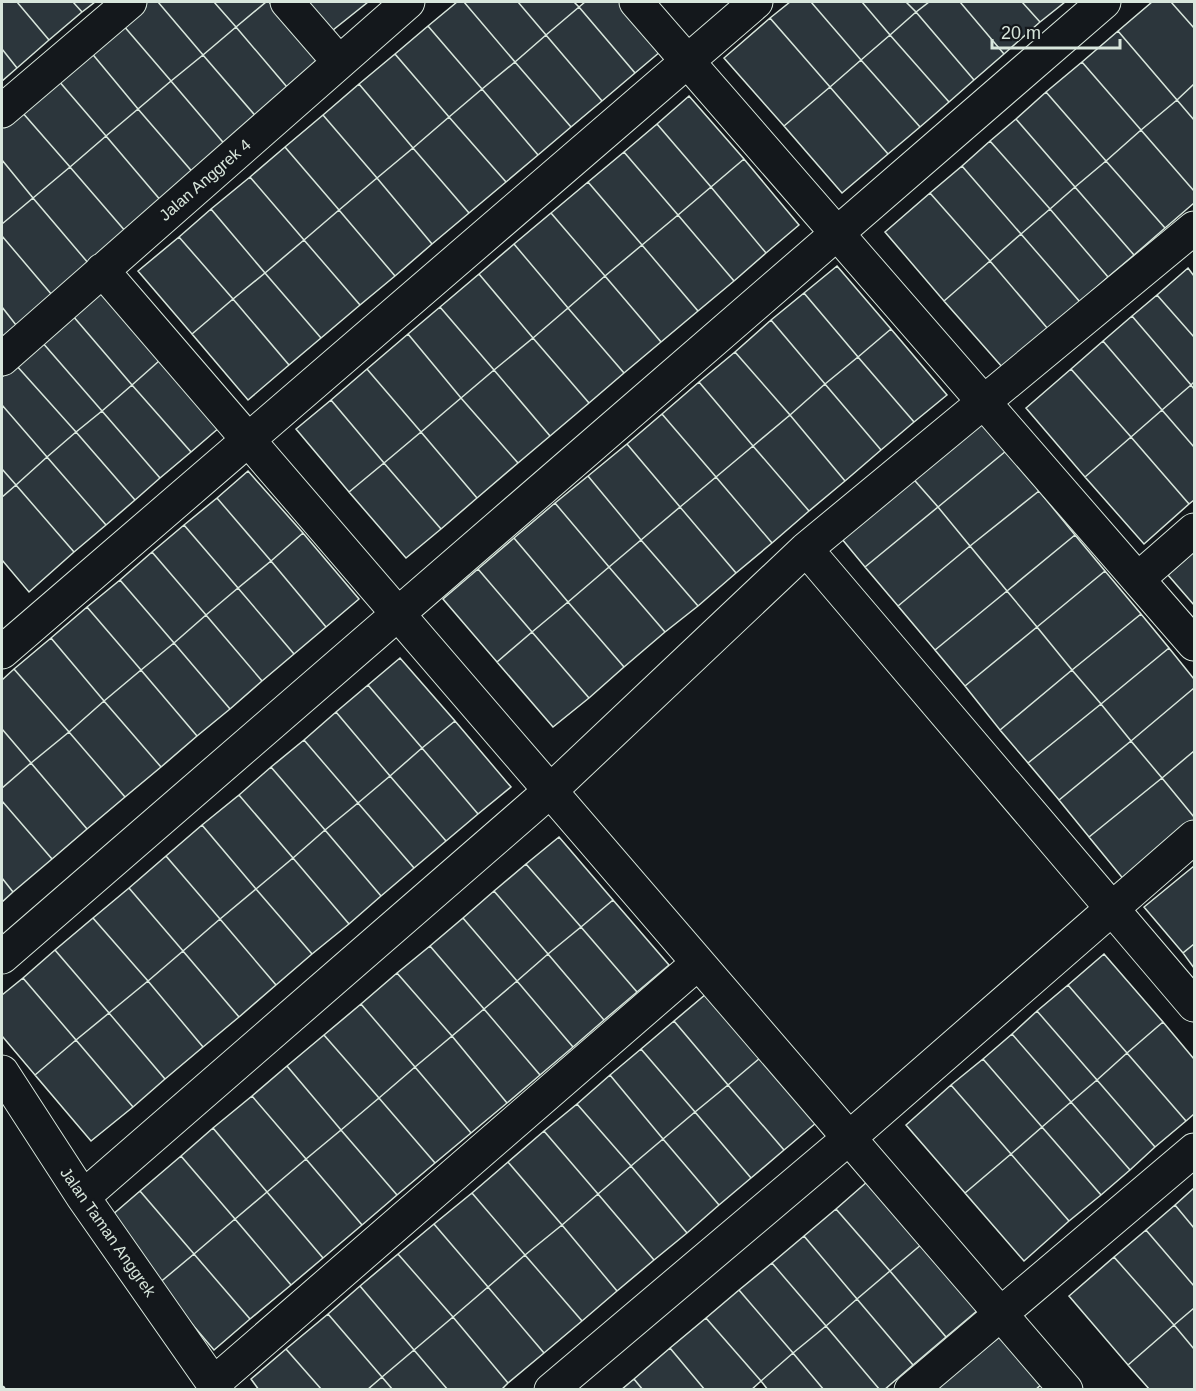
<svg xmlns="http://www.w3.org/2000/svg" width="1196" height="1391" font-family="Arial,sans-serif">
  <rect width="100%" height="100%" fill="#14181c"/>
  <path fill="#2c363c" stroke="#d8e6dc" stroke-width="1.5" d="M2 2H17L49 40 17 68 2 49Z
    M17 2H73L82 12 49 40Z
    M73 2H95L82 12Z
    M136 2H158L203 55 171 81 117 18Z
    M158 2H214L236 27 203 55Z
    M214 2H266L236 27Z
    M266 2H269L323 65 292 93 236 27Z
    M301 2H368L328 34Z
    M457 2H464L515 62 482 89 428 26Z
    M464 2H518L546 35 515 62Z
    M518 2H574L579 7 546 35Z
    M585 2H629L667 46 635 73 579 7Z
    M790 2H811L861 60 830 87 770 18Z
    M811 2H862L890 35 861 60Z
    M862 2H906L916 12 890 35Z
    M906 2H929L916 12Z
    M929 2H960L1004 54 974 80 916 12Z
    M960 2H1022L1040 22 1004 54Z
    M1022 2H1065L1040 22Z
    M1152 2H1171L1194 28V84L1177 100 1118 31Z
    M1171 2H1194V28Z
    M579 7 635 73 602 101 546 35Z
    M916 12 974 80 949 102 890 35Z
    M117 18 171 81 138 109 85 45Z
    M770 18 830 87 784 126 724 58Z
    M428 26 482 89 449 117 395 54Z
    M236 27 292 93 259 120 203 55Z
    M1118 31 1177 100 1141 130 1082 62Z
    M546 35 602 101 571 127 515 62Z
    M890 35 949 102 920 127 861 60Z
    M85 45 138 109 106 136 52 73Z
    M2 49 17 68 2 81Z
    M395 54 449 117 413 148 359 84Z
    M203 55 259 120 227 147 171 81Z
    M861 60 920 127 888 154 830 87Z
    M515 62 571 127 538 155 482 89Z
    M1082 62 1141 130 1106 161 1046 92Z
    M52 73 106 136 70 167 15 104Z
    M171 81 227 147 195 175 138 109Z
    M359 84 413 148 377 178 323 115Z
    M1194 84V120L1177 100Z
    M830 87 888 154 842 193 784 126Z
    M482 89 538 155 506 182 449 117Z
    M1046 92 1106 161 1075 187 1016 119Z
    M689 96 744 159 711 187 657 124Z
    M1177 100 1194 120V191L1141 130Z
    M15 104 70 167 33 198 2 160V116Z
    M138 109 195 175 162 202 106 136Z
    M323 115 377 178 339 210 285 147Z
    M449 117 506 182 469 213 413 148Z
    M1016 119 1075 187 1050 209 990 141Z
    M657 124 711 187 678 215 624 152Z
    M1141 130 1194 191V203L1165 228 1106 161Z
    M106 136 162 202 126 232 70 167Z
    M990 141 1050 209 1021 234 962 166Z
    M285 147 339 210 304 240 250 177Z
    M413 148 469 213 432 244 377 178Z
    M624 152 678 215 642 245 588 182Z
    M744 159 799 225 766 253 711 187Z
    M2 160 33 198 2 224Z
    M1106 161 1165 228 1134 255 1075 187Z
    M962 166 1021 234 990 261 930 193Z
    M70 167 126 232 89 264 33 198Z
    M250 177 304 240 265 273 211 209Z
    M377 178 432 244 395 276 339 210Z
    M588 182 642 245 605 276 551 213Z
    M711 187 766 253 734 281 678 215Z
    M1075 187 1134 255 1108 277 1050 209Z
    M930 193 990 261 944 301 885 232Z
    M33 198 89 264 52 295 2 236V224Z
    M211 209 265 273 233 299 179 237Z
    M1050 209 1108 277 1080 302 1021 234Z
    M339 210 395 276 360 305 304 240Z
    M551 213 605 276 568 308 514 244Z
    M678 215 734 281 698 311 642 245Z
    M1021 234 1080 302 1048 329 990 261Z
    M2 236 52 295 16 325 2 307Z
    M179 237 233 299 192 334 138 271Z
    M304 240 360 305 321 338 265 273Z
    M514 244 568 308 533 338 479 274Z
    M642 245 698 311 661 342 605 276Z
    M990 261 1048 329 1003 368 944 301Z
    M837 266 891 329 858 357 804 293Z
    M1188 268 1194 276V337L1157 295Z
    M265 273 321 338 289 365 233 299Z
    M479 274 533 338 494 370 440 307Z
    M605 276 661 342 624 373 568 308Z
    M109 285 168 353 132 385 73 316Z
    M804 293 858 357 825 384 771 320Z
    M1157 295 1194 337V382L1191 385 1132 316Z
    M233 299 289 365 248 400 192 334Z
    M2 307 16 325 2 337Z
    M440 307 494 370 461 398 408 334Z
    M568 308 624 373 589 403 533 338Z
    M73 316 132 385 102 411 42 342Z
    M1132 316 1191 385 1162 410 1103 341Z
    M771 320 825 384 790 415 735 352Z
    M891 329 947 395 914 422 858 357Z
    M408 334 461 398 421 432 367 369Z
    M533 338 589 403 550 436 494 370Z
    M1103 341 1162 410 1131 437 1071 369Z
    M42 342 102 411 76 432 16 365Z
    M735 352 790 415 753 446 699 382Z
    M168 353 227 421 191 452 132 385Z
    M858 357 914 422 881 450 825 384Z
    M16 365 76 432 47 457 2 405V377Z
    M367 369 421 432 384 463 331 400Z
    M1071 369 1131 437 1085 477 1026 408Z
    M494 370 550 436 518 463 461 398Z
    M699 382 753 446 716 477 662 414Z
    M825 384 881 450 845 481 790 415Z
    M132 385 191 452 160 478 102 411Z
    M1191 385 1194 389V447L1162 410Z
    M461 398 518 463 477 498 421 432Z
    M331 400 384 463 349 492 296 429Z
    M2 405 47 457 16 485 2 469Z
    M1162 410 1194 447V500L1189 504 1131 437Z
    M102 411 160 478 135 500 76 432Z
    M662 414 716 477 680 507 627 444Z
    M790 415 845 481 809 511 753 446Z
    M978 417 1006 451 938 507 909 474Z
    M76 432 135 500 106 525 47 457Z
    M421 432 477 498 441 529 384 463Z
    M1131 437 1189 504 1144 544 1085 477Z
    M627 444 680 507 641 540 588 476Z
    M753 446 809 511 772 543 716 477Z
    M1006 451 1039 491 970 546 938 507Z
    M47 457 106 525 74 552 16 485Z
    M384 463 441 529 406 558 349 492Z
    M2 469 16 485 2 497Z
    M248 471 303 533 271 561 217 498Z
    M909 474 938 507 865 567 837 533Z
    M588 476 641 540 609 567 555 503Z
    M716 477 772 543 736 573 680 507Z
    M16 485 74 552 29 592 2 560V497Z
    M1039 491 1075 535 1007 591 970 546Z
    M217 498 271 561 238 588 184 525Z
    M555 503 609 567 568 602 514 538Z
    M680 507 736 573 698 606 641 540Z
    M938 507 970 546 898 606 865 567Z
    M184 525 238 588 206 615 152 552Z
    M303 533 359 599 326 627 271 561Z
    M1075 535 1105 571 1037 627 1007 591Z
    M514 538 568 602 532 632 478 569Z
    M641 540 698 606 665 632 609 567Z
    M970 546 1007 591 935 650 898 606Z
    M152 552 206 615 174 643 120 580Z
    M1194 552V605L1168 575Z
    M271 561 326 627 294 654 238 588Z
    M609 567 665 632 624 667 568 602Z
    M478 569 532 632 497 662 443 599Z
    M1105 571 1141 614 1072 670 1037 627Z
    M120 580 174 643 141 670 87 607Z
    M238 588 294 654 262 681 206 615Z
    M1007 591 1037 627 965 686 935 650Z
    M568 602 624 667 589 698 532 632Z
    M87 607 141 670 104 701 51 638Z
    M1141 614 1169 648 1101 704 1072 670Z
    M206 615 262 681 230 709 174 643Z
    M1037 627 1072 670 1000 730 965 686Z
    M532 632 589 698 553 727 497 662Z
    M51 638 104 701 69 732 14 669Z
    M174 643 230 709 197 736 141 670Z
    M1169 648 1194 679V688L1131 741 1101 704Z
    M400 658 455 721 422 748 368 685Z
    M14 669 69 732 31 763 2 729V680Z
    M141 670 197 736 161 767 104 701Z
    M1072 670 1101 704 1028 763 1000 730Z
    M368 685 422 748 390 776 336 712Z
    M1194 688V751L1162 778 1131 741Z
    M104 701 161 767 125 797 69 732Z
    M1101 704 1131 741 1059 800 1028 763Z
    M336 712 390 776 358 803 304 740Z
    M455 721 511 787 478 814 422 748Z
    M2 729 31 763 2 788Z
    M69 732 125 797 87 829 31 763Z
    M304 740 358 803 325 830 271 767Z
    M1131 741 1162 778 1089 837 1059 800Z
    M422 748 478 814 446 841 390 776Z
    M1194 751V817L1162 778Z
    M31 763 87 829 52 859 2 801V788Z
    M271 767 325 830 293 858 239 795Z
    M390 776 446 841 414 868 358 803Z
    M1162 778 1194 817V824L1125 881 1089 837Z
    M239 795 293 858 256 889 202 825Z
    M2 801 52 859 13 892 2 878Z
    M358 803 414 868 381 896 325 830Z
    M202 825 256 889 220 919 166 856Z
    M325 830 381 896 349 924 293 858Z
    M559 837 613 900 581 927 526 864Z
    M166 856 220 919 183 951 129 888Z
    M293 858 349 924 312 954 256 889Z
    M526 864 581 927 548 954 494 891Z
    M1194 866V944L1183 953 1144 907Z
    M2 878 13 892 2 902Z
    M129 888 183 951 148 981 93 918Z
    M256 889 312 954 276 985 220 919Z
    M494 891 548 954 517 981 463 918Z
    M613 900 669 965 637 992 581 927Z
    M93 918 148 981 109 1013 55 950Z
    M463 918 517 981 484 1009 430 946Z
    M220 919 276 985 239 1017 183 951Z
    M581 927 637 992 604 1020 548 954Z
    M1194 944V968L1183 953Z
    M430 946 484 1009 452 1036 397 973Z
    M55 950 109 1013 76 1040 23 978Z
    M183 951 239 1017 203 1047 148 981Z
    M548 954 604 1020 573 1047 517 981Z
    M1104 954 1163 1022 1127 1053 1068 985Z
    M397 973 452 1036 415 1067 361 1004Z
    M23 978 76 1040 35 1075 2 1036V995Z
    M148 981 203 1047 165 1079 109 1013Z
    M517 981 573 1047 540 1075 484 1009Z
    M1068 985 1127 1053 1097 1080 1037 1011Z
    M706 994 760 1058 728 1085 674 1021Z
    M361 1004 415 1067 379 1098 324 1035Z
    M484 1009 540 1075 507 1103 452 1036Z
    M1037 1011 1097 1080 1071 1102 1012 1034Z
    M109 1013 165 1079 133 1107 76 1040Z
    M674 1021 728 1085 695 1112 641 1049Z
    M1163 1022 1194 1059V1114L1186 1121 1127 1053Z
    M1012 1034 1071 1102 1042 1127 983 1059Z
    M324 1035 379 1098 341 1130 287 1066Z
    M452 1036 507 1103 471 1133 415 1067Z
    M76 1040 133 1107 91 1141 35 1075Z
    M641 1049 695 1112 663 1139 610 1075Z
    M1127 1053 1186 1121 1155 1147 1097 1080Z
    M760 1058 816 1123 784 1150 728 1085Z
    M983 1059 1042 1127 1011 1154 951 1085Z
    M287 1066 341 1130 306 1159 252 1096Z
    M415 1067 471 1133 435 1163 379 1098Z
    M610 1075 663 1139 631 1166 577 1104Z
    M1097 1080 1155 1147 1130 1170 1071 1102Z
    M728 1085 784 1150 751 1178 695 1112Z
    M951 1085 1011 1154 965 1193 906 1125Z
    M252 1096 306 1159 267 1192 213 1128Z
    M379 1098 435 1163 397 1195 341 1130Z
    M1071 1102 1130 1170 1101 1195 1042 1127Z
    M577 1104 631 1166 598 1194 544 1131Z
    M695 1112 751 1178 719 1205 663 1139Z
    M1042 1127 1101 1195 1069 1221 1011 1154Z
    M213 1128 267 1192 235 1219 181 1156Z
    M341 1130 397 1195 362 1225 306 1159Z
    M544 1131 598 1194 562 1225 508 1162Z
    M663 1139 719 1205 687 1233 631 1166Z
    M1011 1154 1069 1221 1024 1261 965 1193Z
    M181 1156 235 1219 194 1254 140 1191Z
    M306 1159 362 1225 323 1258 267 1192Z
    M508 1162 562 1225 525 1255 472 1193Z
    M631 1166 687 1233 654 1260 598 1194Z
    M868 1181 922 1244 890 1271 836 1209Z
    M1194 1188V1228L1175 1205Z
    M140 1191 194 1254 158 1284 104 1222Z
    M267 1192 323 1258 291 1285 235 1219Z
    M472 1193 525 1255 488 1287 434 1224Z
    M598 1194 654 1260 617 1291 562 1225Z
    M1175 1205 1194 1228V1286L1146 1230Z
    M836 1209 890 1271 857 1299 804 1236Z
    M235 1219 291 1285 250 1319 194 1254Z
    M434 1224 488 1287 453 1317 398 1254Z
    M562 1225 617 1291 582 1321 525 1255Z
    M1146 1230 1194 1286V1308L1174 1325 1114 1257Z
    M804 1236 857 1299 826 1326 772 1263Z
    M922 1244 978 1310 946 1337 890 1271Z
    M194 1254 250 1319 214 1350 158 1284Z
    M398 1254 453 1317 414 1350 360 1286Z
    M525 1255 582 1321 544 1353 488 1287Z
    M1114 1257 1174 1325 1128 1365 1069 1296Z
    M772 1263 826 1326 793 1353 739 1290Z
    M890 1271 946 1337 913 1365 857 1299Z
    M360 1286 414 1350 382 1377 328 1314Z
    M488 1287 544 1353 508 1383 453 1317Z
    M739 1290 793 1353 761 1381 706 1318Z
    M857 1299 913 1365 884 1390H880L826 1326Z
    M1194 1308V1349L1174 1325Z
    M328 1314 382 1377 367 1390H322L286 1349Z
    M453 1317 508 1383 501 1390H448L414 1350Z
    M706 1318 761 1381 751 1390H705L670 1348Z
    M1174 1325 1194 1349V1390H1150L1128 1365Z
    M826 1326 880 1390H824L793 1353Z
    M1002 1335 1042 1384 1035 1390H934Z
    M670 1348 705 1390H643L634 1379Z
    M286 1349 322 1390H259L251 1379Z
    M414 1350 448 1390H393L382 1377Z
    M793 1353 824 1390H768L761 1381Z
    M382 1377 393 1390H367Z
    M634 1379 643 1390H621Z"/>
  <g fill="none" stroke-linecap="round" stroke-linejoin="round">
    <g stroke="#d8e6dc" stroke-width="35">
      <path id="street" d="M287 2 339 62
        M636 2 1194 644
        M2 111 130 2
        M102 270 1066 1390
        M2 359 408 2
        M806 549 1194 1005
        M1138 579 1194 530
        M2 652 756 2
        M2 957 1104 2
        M2 1072 83 1197 218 1390
        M83 1197 550 791 806 549 1194 228
        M214 1383 698 963
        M551 1390 849 1138 1194 837
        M911 1390 1194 1150"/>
    </g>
    <use href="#street" stroke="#14181c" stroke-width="33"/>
    <g stroke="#d8e6dc" stroke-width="7">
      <path id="rail" d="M2 1389V1390"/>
    </g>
    <use href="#rail" stroke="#14181c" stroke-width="4.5" stroke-dasharray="14" stroke-linecap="butt"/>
  </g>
  <g text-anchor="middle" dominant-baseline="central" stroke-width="4.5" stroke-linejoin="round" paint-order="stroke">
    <g font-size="16" fill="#d8e6dc" stroke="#14181c">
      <text transform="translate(205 180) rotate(-41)">Jalan Anggrek 4</text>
      <text transform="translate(108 1232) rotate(55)">Jalan Taman Anggrek</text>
    </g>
  </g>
  <rect width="1196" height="1391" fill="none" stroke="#d8e6dc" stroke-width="6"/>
  <path d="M992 39v9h128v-9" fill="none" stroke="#d8e6dc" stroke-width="3"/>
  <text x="1001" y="39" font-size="18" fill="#d8e6dc" stroke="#14181c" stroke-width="4.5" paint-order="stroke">20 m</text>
</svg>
